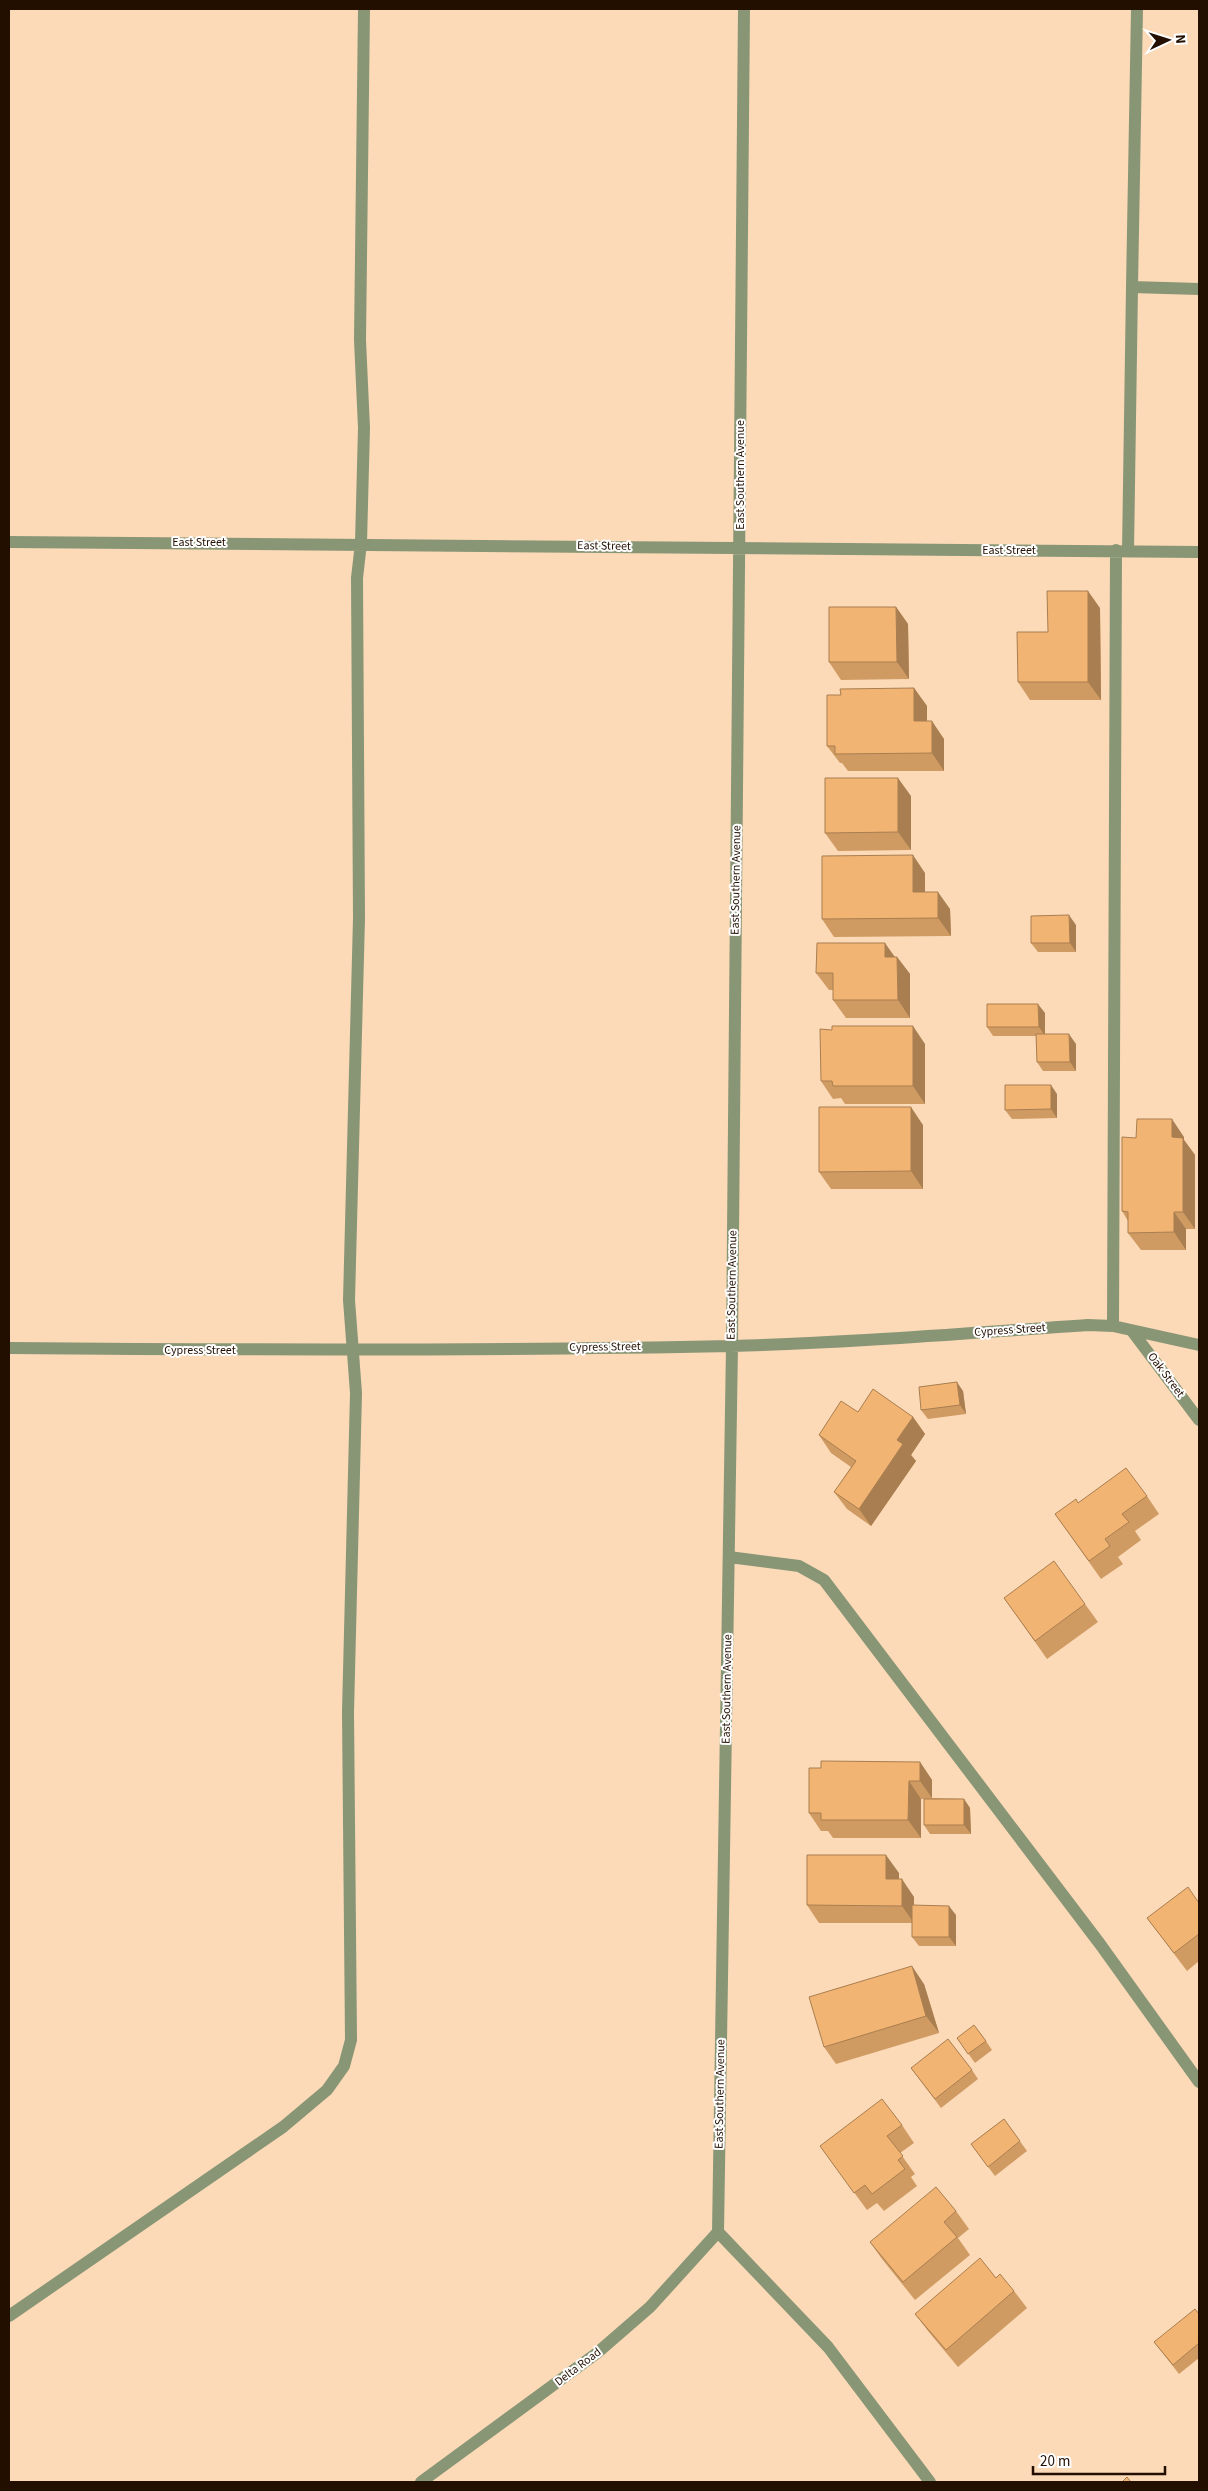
<svg xmlns="http://www.w3.org/2000/svg" width="1208" height="2491" font-family="'Source Sans 3',sans-serif">
  <rect width="100%" height="100%" fill="#fcdab8"/>
  <g fill="none" stroke-linecap="round" stroke-linejoin="round">
    <path stroke="#889675" stroke-width="12" d="M744 9 732 1346 718 2232 828 2347 930 2482
      M1132 287 1137 9
      M9 542 1199 552
      M1128 551 1132 287 1199 289
      M1113 1326 1116 550
      M1132 1331 1199 1420
      M9 1348C249 1350 490 1351 731 1346 850 1343 969 1333 1088 1325L1113 1326 1199 1345
      M729 1557 799 1566 824 1580 1100 1944 1199 2082
      M9 2316 283 2127 327 2090 344 2066 351 2040 348 1712 356 1393 349 1300 359 918 357 578 361 543 364 428 360 340 364 9
      M421 2482 597 2353 650 2307 718 2232"/>
  </g>
  <path fill="#d09b63" d="M896 607 908 624 909 679 841 680 829 662Z
    M1100 608 1101 700H1030L1018 682 1048 632Z
    M914 688 927 706V721L944 739V771H848L842 763H840L827 746 841 695Z
    M911 796V850L838 851 825 833Z
    M925 873V892L950 909 951 936 834 937 822 919Z
    M1076 925V952H1038L1031 943Z
    M894 957H897L910 974V1018H846L833 1000V990H829L816 973Z
    M1045 1013V1034L1076 1044V1071H1043L1037 1062 1036 1036H993L987 1027Z
    M925 1044V1104H845L841 1098 833 1099 821 1081Z
    M1057 1094V1118L1012 1119 1005 1110Z
    M923 1125V1189H831L819 1172Z
    M1184 1137V1140L1195 1155V1229H1186V1250H1141L1128 1233V1221L1122 1211Z
    M963 1391 966 1414 928 1419 921 1410Z
    M858 1412 913 1417 925 1434 911 1455 916 1461 871 1526 847 1509 834 1492 851 1467 831 1453 819 1435Z
    M1147 1496 1159 1514 1135 1531 1141 1540 1118 1557 1123 1564 1101 1579 1055 1514 1078 1503Z
    M1004 1598 1085 1604 1098 1622 1047 1659Z
    M920 1762 932 1780V1798L964 1799 970 1808 971 1834H930L924 1825V1799H921V1838H833L828 1831H821L809 1813 821 1768Z
    M899 1873V1879L914 1897V1905L956 1915V1946H919L912 1937V1923H819L807 1905Z
    M1199 1903V1961L1187 1971 1147 1918Z
    M924 1984 939 2033 836 2064 824 2047Z
    M957 2038 986 2041 992 2050 975 2063Z
    M911 2068 972 2070 978 2079 941 2108Z
    M1004 2119 1027 2151 995 2176 971 2144Z
    M902 2125 914 2143 900 2153 915 2174 911 2177 917 2186 884 2211 877 2203 867 2210 820 2146Z
    M956 2211 969 2229 958 2238 970 2255 915 2300 882 2259 870 2242Z
    M996 2278 1014 2291 1027 2308 958 2367 928 2331 915 2314Z
    M1199 2314V2358L1179 2374 1154 2342Z"/>
  <path fill="#a97e50" d="M1088 591 1100 608 1101 700 1088 682Z
    M896 607 908 624 909 679 897 662Z
    M914 688 927 706V739L914 721Z
    M932 721 944 739V771L932 753Z
    M898 778 911 796V850L898 832Z
    M913 855 925 873V909L913 892Z
    M938 892 950 909 951 936 938 918Z
    M1069 915 1076 925V952L1070 943Z
    M885 943 897 960 885 957Z
    M897 957 910 974V1018L898 1000Z
    M1038 1004 1045 1013V1036L1039 1027Z
    M913 1026 925 1044V1104L913 1086Z
    M1069 1034 1076 1044V1071L1070 1062Z
    M1051 1085 1057 1094V1118L1051 1109Z
    M911 1107 923 1125V1189L911 1171Z
    M1172 1119 1184 1137V1140L1195 1155V1229L1183 1212 1172 1137Z
    M1174 1212 1186 1229V1250L1174 1232Z
    M957 1382 963 1391 966 1414 960 1405Z
    M913 1417 925 1434 911 1455 916 1461 871 1526 859 1509 897 1440Z
    M920 1762 932 1780V1798L920 1781Z
    M909 1781 921 1799V1838L908 1820Z
    M964 1799 970 1808 971 1834 964 1825Z
    M886 1855 899 1873V1896L886 1879Z
    M902 1879 914 1897V1923L902 1906Z
    M949 1906 956 1915V1946L949 1937Z
    M912 1966 924 1984 939 2033 926 2016Z"/>
  <path fill="#f2b473" stroke="#a97e50" d="M1047 591H1088V682H1018L1017 632H1048Z
    M829 607H896L897 662H829Z
    M914 688V721H932V753L835 754V746H827V695H841L840 689Z
    M825 778H898V832L825 833Z
    M913 855V892H938V918L822 919V856Z
    M1069 915 1070 943H1031V916Z
    M817 943H885V957H897L898 1000H833V973H816Z
    M987 1004H1038L1039 1027H987Z
    M832 1026H913V1086H833L832 1081H821L820 1029 832 1030Z
    M1036 1034H1069L1070 1062H1037Z
    M1005 1085H1051V1109L1005 1110Z
    M819 1107H911V1171L819 1172Z
    M1137 1119H1172V1137L1183 1138V1212H1174V1232L1128 1233V1212L1122 1211V1137L1136 1138Z
    M957 1382 960 1405 921 1410 919 1387Z
    M873 1389 913 1417 897 1440 903 1444 859 1509 834 1492 856 1461 819 1435 841 1401 858 1412Z
    M1126 1468 1147 1496 1122 1514 1129 1522 1105 1539 1110 1546 1089 1561 1055 1514 1076 1499 1078 1503Z
    M1054 1561 1085 1604 1035 1641 1004 1598Z
    M821 1761 920 1762V1781H909L908 1820H821V1813H809V1768H821Z
    M924 1799H964V1825H924Z
    M807 1855H886V1879H902V1906L807 1905Z
    M1188 1887 1199 1903V1934L1174 1953 1147 1918Z
    M912 1905 949 1906V1937H912Z
    M912 1966 926 2016 824 2047 809 1997Z
    M974 2025 986 2041 968 2054 957 2038Z
    M948 2039 972 2070 935 2099 911 2068Z
    M882 2099 902 2125 887 2136 903 2156 898 2160 905 2169 872 2194 865 2185 854 2193 820 2146Z
    M1004 2119 1020 2141 988 2167 971 2144Z
    M936 2187 956 2211 944 2222 957 2237 903 2282 870 2242Z
    M980 2258 996 2278 1000 2274 1014 2291 946 2350 915 2314Z
    M1195 2309 1199 2314V2343L1173 2365 1154 2342Z
    M1127 2477 1131 2482H1122Z"/>
  <g text-anchor="middle" dominant-baseline="central" stroke-width="4" stroke-linejoin="round" paint-order="stroke">
    <g font-size="12" fill="#230f00" stroke="#fff">
      <text transform="translate(740 475) rotate(-90)">East Southern Avenue</text>
      <text x="199" y="542">East Street</text>
      <text transform="translate(604 546) rotate(1)">East Street</text>
      <text x="1009" y="550">East Street</text>
      <text transform="translate(736 880) rotate(-89)">East Southern Avenue</text>
      <text transform="translate(732 1285) rotate(-89)">East Southern Avenue</text>
      <text transform="translate(1010 1330) rotate(-4)">Cypress Street</text>
      <text transform="translate(605 1347) rotate(-1)">Cypress Street</text>
      <text x="200" y="1350">Cypress Street</text>
      <text transform="translate(1166 1375) rotate(53)">Oak Street</text>
      <text transform="translate(727 1689) rotate(-89)">East Southern Avenue</text>
      <text transform="translate(720 2094) rotate(-89)">East Southern Avenue</text>
      <text transform="translate(578 2367) rotate(-37)">Delta Road</text>
    </g>
  </g>
  <rect width="1208" height="2491" fill="none" stroke="#230f00" stroke-width="20"/>
  <g transform="translate(1168 40) rotate(86)" stroke="#ffffff" stroke-width="4" paint-order="stroke">
  <path d="M0-4L9 19L0 12L-9 19Z" fill="#230f00"/>
  <text y="-8" font-size="14" font-weight="bold" text-anchor="middle" fill="#230f00">N</text>
  </g>
  <path d="M1033 2466v8h132v-8" fill="none" stroke="#230f00" stroke-width="2.5"/>
  <text x="1040" y="2466" font-size="15" fill="#230f00" stroke="#ffffff" stroke-width="4" paint-order="stroke">20 m</text>
</svg>
